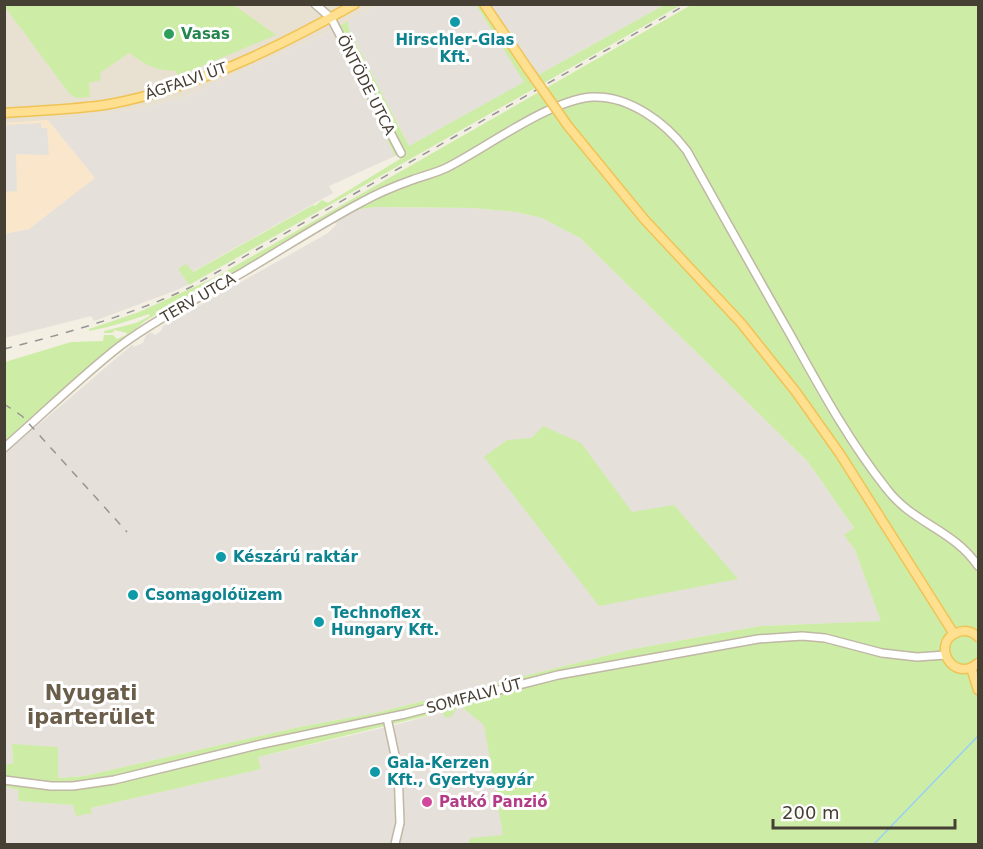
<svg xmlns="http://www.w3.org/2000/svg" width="983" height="849" font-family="'DejaVu Sans',sans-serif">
  <rect width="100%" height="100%" fill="#f4efe3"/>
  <path fill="#e8e1d1" d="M5 5H377L333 30 180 99 133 110 54 120 5 123Z"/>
  <path fill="#f9e6cb" d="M48 120 95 178 29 229 5 234V123Z"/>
  <path fill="#e5e0d9" d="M377 5H476L525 82 409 146 349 30 348 21Z
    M491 5H664L538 75Z
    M333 30 395 156 329 186 333 193 192 272 186 265 178 269 189 284 177 290 94 321 91 316 5 338 4 234 29 229 95 178 48 120 133 110 180 99Z
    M376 207 473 208 516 212 542 218 580 238 808 462 854 528 845 535 855 550 882 621 760 626 633 649 375 713 299 727 84 776 57 778 58 747 12 745 13 765 5 764 4 454 132 345 134 347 143 343 146 335 151 332 155 335 161 331 163 326 328 233 337 224 333 221 346 211Z
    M492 699 517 833 467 843V844H5V787L19 790V801L73 805 92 813 91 808 260 769 258 757 395 725Z"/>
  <path fill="#cdeda7" d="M5 4 234 5 276 35 178 76 176 71C153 70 147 65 129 53L100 73 101 80 89 83 90 97 76 98 69 93 5 7Z
    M476 5H491L538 75 664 5H681L189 285 178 269 186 264 193 272 313 205 315 206 322 200 328 203 400 159 398 155 395 156 333 30 348 21 349 30 409 146 524 82Z
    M691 5H978V844H467L471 838 503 835 484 725 462 707 456 709 452 716 446 718 442 712 258 757 261 769 91 808 92 813 76 816 73 805 18 801 19 790 5 787V764H13L12 744 58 747V778L84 776 299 727 375 713 633 649 760 626 881 621 855 550 844 535 854 528 808 462 580 238 542 218 516 212 473 208 376 207 346 211 191 298 176 303 145 321 5 444V362L71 342 103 341 104 335H113L117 339 126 335 127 333 115 330 112 333H104V331L136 323 150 316 149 314C129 321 110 327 89 331V329L139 312 216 277Z
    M543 426 581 443 632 512 674 505 738 579 599 606 484 457 507 440 532 438Z"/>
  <path fill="#e4e1dc" d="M41 123V128H47L49 155 16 154 17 191 5 192V125Z"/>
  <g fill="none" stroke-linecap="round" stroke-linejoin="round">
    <path stroke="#98d0f8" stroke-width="1.5" d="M874 844 978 736"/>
    <g stroke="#c0b7a5" stroke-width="10">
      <path id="minor" d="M315 4 331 18 401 153
        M4 448C43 414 79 378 120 346 159 317 203 296 245 271 284 248 322 223 362 202 378 193 395 186 412 180 423 176 435 173 446 168 486 148 549 100 592 97 629 95 666 123 687 151 721 212 755 273 790 334 819 386 848 440 886 488 913 524 953 529 978 566
        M387 718 398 769 400 823 395 844
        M4 780 51 786H73L114 780 262 744 405 714 558 675 758 639 802 636 825 638 882 653 917 657 946 655"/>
    </g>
    <g stroke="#f1c354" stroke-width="11">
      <path id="major" d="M484 4 528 69
        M4 113C39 110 75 110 110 104 196 88 279 47 355 4
        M568 126 644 219 741 323 796 392 840 454 954 634
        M978 637C972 631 965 629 956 633 931 644 953 684 978 663
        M971 668 978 690"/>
    </g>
    <use href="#minor" stroke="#fff" stroke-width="7"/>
    <use href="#major" stroke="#ffe091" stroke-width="8"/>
    <path stroke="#959595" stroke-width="1.5" stroke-dasharray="8 8" stroke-linecap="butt" d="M4 349C68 333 131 315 191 287L687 4
      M4 404 22 416 127 532"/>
    <g stroke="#f1c354" stroke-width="11" stroke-linecap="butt">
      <path id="major-bridge" d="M528 69 568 126"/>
    </g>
    <use href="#major-bridge" stroke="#ffe091" stroke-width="8"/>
  </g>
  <g fill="#0f9aa8" stroke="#fff" stroke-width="2">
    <circle cx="455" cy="22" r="6"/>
    <circle cx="221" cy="557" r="6"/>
    <circle cx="133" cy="595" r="6"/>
    <circle cx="319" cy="622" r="6"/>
    <circle cx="375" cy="772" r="6"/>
  </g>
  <circle fill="#2e9e5b" stroke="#fff" stroke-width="2" cx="169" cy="34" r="6"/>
  <circle fill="#d1479c" stroke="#fff" stroke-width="2" cx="427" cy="802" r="6"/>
  <g text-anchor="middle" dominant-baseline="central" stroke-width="6" stroke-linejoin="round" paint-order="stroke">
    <g font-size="15" font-weight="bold" fill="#27864d" stroke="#fff" text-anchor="start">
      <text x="181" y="34">Vasas</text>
    </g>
    <g font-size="15" font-weight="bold" fill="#0d838f" stroke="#fff" text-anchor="start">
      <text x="455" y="40" text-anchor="middle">Hirschler-Glas<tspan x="455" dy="17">Kft.</tspan></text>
      <text x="233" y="557">Készárú raktár</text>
      <text x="145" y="595">Csomagolóüzem</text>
      <text x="331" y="613">Technoflex<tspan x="331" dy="17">Hungary Kft.</tspan></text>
      <text x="387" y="763">Gala-Kerzen<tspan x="387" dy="17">Kft., Gyertyagyár</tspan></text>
    </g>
    <g font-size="15" fill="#463f33" stroke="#fff">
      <text transform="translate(186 81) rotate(-19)">ÁGFALVI ÚT</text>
      <text transform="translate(366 85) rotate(63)">ÖNTÖDE UTCA</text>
      <text transform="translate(198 298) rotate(-30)">TERV UTCA</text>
      <text transform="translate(474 696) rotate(-15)">SOMFALVI ÚT</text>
    </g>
    <g font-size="15" font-weight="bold" fill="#b23c85" stroke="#fff" text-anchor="start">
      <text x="439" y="802">Patkó Panzió</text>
    </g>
    <g font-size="21" font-weight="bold" fill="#6a5d49" stroke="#fff">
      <text x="91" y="693">Nyugati<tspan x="91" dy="24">iparterület</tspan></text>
    </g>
  </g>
  <rect width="983" height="849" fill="none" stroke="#463f33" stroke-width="12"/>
  <path d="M773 819v9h182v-9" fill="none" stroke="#463f33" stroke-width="3"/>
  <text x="782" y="819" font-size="18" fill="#463f33" stroke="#ffffff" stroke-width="4.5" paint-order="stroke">200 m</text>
</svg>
